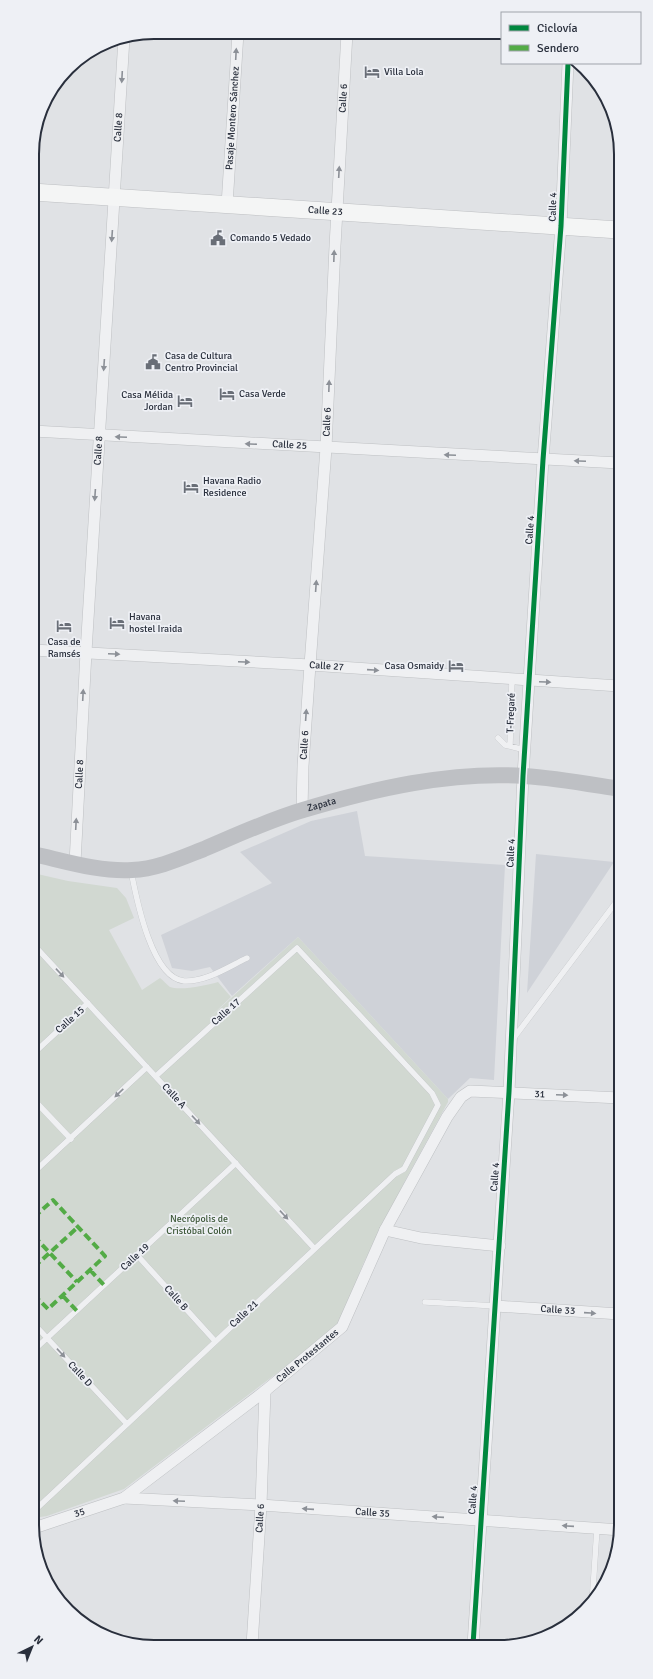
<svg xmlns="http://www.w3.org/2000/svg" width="653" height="1679" font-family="Signika,sans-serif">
  <rect width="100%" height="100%" fill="#e0e2e5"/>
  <path fill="#cfd2d8" d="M357 811 365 856 505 865 494 1080 470 1078 448 1099 298 937 232 996 210 967 192 971 172 968 161 935 272 883 240 852 311 821Z
    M536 854 614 862 527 993Z"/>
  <path fill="#d1d8d1" d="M33 873 68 881 117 888 126 898 134 918 109 930 142 990 160 978C163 980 167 985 170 987 180 991 208 985 218 982L231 997 207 1020 298 937 448 1099V1102L406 1179 363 1264 339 1326 124 1489 47 1516 34 1518Z"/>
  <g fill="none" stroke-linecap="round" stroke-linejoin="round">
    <g stroke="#bec0c3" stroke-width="6">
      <path id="service" d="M498 738 505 745 525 750
        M510 746 512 679
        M131 871C136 896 151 978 184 981 206 982 228 967 247 958
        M33 944 314 1248
        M513 1039 620 897
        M34 1053 88 1003
        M34 1100 71 1139
        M34 1172 147 1067
        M137 1255 215 1341
        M425 1302 496 1306
        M34 1324 127 1424
        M34 1350 236 1163
        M34 1511 395 1174 404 1169 438 1105 432 1093 297 948 156 1076
        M592 1604 597 1528"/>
    </g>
    <g stroke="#bec0c3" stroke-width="12">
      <g id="minor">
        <path id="s1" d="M227 205 238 33"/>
        <path id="s2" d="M33 431 619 463"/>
        <path id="s3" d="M33 650 310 665 619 686"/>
        <path id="s4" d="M302 810 303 766 310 665 326 448 335 246 347 33"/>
        <path id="s5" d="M75 863 86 652 124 38"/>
        <path d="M385 1230 421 1238 500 1246"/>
        <path id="s6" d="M496 1306 620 1314"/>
        <path id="s7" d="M124 1498 261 1505 621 1530"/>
        <path id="s8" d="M34 1528 124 1498 265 1391 342 1327 385 1230 447 1117 461 1097 470 1091 620 1098"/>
        <path id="s9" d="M252 1645 261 1505 265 1391"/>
        <path d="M473 1645 509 1092 523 776 543 460 561 226 568 63"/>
      </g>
    </g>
    <g stroke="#bdbfc2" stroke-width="18">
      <g id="primary">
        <path id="s11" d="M32 192 619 230"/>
      </g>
    </g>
    <use href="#service" stroke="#eff0f2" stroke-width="5.5"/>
    <use href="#minor" stroke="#eff0f2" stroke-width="11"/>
    <path stroke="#bec0c4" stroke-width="16" id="s10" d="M33 854C65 861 99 872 132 870 157 869 181 858 204 849 237 835 269 820 303 810 373 789 450 771 524 776 556 778 588 784 620 789"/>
    <use href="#primary" stroke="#f4f5f5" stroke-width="17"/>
    <path stroke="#53ab46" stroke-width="4" stroke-dasharray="8 4" stroke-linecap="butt" d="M34 1217 53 1200 105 1256 48 1309 34 1295
      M34 1236 77 1282
      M34 1267 78 1227
      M90 1270 104 1285
      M63 1296 77 1311"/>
    <g stroke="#eef0f5" stroke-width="8">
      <path id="cycleway" d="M473 1645 509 1092 523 776 543 460 561 226 568 63"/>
    </g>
    <use href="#cycleway" stroke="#00873e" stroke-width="5"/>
  </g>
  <defs><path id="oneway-solid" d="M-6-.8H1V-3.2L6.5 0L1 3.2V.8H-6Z"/></defs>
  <g fill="#8c9097">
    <use href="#oneway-solid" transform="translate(236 54) rotate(-87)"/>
    <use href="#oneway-solid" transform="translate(122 77) rotate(93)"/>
    <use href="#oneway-solid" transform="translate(339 172) rotate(-87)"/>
    <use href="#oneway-solid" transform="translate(112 236) rotate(94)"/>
    <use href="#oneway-solid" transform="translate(334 256) rotate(-88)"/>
    <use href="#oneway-solid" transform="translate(104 365) rotate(94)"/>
    <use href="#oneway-solid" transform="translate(329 386) rotate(-88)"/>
    <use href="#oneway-solid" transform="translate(121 437) rotate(-177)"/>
    <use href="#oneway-solid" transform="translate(251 444) rotate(-177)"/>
    <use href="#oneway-solid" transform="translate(450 455) rotate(-177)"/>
    <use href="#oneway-solid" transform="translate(580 461) rotate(-178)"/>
    <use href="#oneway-solid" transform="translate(95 495) rotate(94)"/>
    <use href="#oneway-solid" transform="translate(316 586) rotate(-86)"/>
    <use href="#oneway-solid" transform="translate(114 654) rotate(3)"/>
    <use href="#oneway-solid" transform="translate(244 662) rotate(3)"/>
    <use href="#oneway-solid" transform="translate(373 670) rotate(4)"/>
    <use href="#oneway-solid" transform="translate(545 682) rotate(3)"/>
    <use href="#oneway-solid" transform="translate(83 695) rotate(-87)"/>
    <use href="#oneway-solid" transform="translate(306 715) rotate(-86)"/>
    <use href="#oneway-solid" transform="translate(76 824) rotate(-87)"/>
    <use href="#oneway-solid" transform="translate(60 973) rotate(47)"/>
    <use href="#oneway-solid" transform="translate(119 1093) rotate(136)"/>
    <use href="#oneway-solid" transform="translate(562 1095) rotate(3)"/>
    <use href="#oneway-solid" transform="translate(196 1120) rotate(47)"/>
    <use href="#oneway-solid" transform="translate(284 1215) rotate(47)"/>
    <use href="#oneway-solid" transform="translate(590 1313) rotate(4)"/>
    <use href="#oneway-solid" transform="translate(61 1353) rotate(47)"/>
    <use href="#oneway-solid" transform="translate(179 1501) rotate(-177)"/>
    <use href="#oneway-solid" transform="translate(308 1509) rotate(-176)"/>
    <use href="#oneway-solid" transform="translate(438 1517) rotate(-176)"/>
    <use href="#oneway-solid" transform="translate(568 1526) rotate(-176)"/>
  </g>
  <defs>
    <g id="hotel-bare" transform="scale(1.2)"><path d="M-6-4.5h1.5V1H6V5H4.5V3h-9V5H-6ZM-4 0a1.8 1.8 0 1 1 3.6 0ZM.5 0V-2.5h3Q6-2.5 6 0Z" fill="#696e77" stroke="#eef0f5" stroke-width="2.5" paint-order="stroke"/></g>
    <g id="civic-bare" transform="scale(1.2)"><path d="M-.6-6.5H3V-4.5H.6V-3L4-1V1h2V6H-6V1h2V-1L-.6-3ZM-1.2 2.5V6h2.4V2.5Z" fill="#696e77" stroke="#eef0f5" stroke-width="2.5" paint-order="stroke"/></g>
  </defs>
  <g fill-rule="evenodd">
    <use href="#hotel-bare" x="372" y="72"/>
    <use href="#civic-bare" x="218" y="238"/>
    <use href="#civic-bare" x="153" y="362"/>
    <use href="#hotel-bare" x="227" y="394"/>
    <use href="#hotel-bare" x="185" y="401"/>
    <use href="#hotel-bare" x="191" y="487"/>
    <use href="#hotel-bare" x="117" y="623"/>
    <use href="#hotel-bare" x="64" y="626"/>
    <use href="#hotel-bare" x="456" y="666"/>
  </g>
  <g text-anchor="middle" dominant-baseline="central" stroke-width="3.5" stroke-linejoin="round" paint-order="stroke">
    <g font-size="10" fill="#292f3c" stroke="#eef0f5" text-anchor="start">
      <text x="384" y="72">Villa Lola</text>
      <text x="230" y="238">Comando 5 Vedado</text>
      <text x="165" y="356">Casa de Cultura<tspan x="165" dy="12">Centro Provincial</tspan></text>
      <text x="239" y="394">Casa Verde</text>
      <text x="173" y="395" text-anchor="end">Casa Mélida<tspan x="173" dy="12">Jordan</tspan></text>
      <text x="203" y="481">Havana Radio<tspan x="203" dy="12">Residence</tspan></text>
      <text x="129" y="617">Havana<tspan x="129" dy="12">hostel Iraida</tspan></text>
      <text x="64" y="642" text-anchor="middle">Casa de<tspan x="64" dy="12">Ramsés</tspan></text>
      <text x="444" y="666" text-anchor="end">Casa Osmaidy</text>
    </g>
    <g font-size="10" fill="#292f3c" stroke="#eef0f5">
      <text stroke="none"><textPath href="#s4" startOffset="713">Calle 6</textPath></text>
      <text stroke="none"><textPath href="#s1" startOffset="87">Pasaje Montero Sánchez</textPath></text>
      <text stroke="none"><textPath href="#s5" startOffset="737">Calle 8</textPath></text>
      <text transform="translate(553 207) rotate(-88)">Calle 4</text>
      <text stroke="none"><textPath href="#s11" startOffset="294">Calle 23</textPath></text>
      <text stroke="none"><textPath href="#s4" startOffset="389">Calle 6</textPath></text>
      <text stroke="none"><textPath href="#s2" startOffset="257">Calle 25</textPath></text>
      <text stroke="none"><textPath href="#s5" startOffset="413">Calle 8</textPath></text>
      <text transform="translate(530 530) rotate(-86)">Calle 4</text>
      <text stroke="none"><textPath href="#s3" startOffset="294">Calle 27</textPath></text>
      <text transform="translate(511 713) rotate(-88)">T-Fregaré</text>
      <text stroke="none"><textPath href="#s4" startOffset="65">Calle 6</textPath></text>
      <text stroke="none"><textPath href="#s5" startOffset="89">Calle 8</textPath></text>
      <text stroke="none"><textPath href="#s10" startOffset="302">Zapata</textPath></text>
      <text transform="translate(511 853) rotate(-87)">Calle 4</text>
      <text transform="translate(226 1012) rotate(-42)">Calle 17</text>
      <text transform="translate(70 1020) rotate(-42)">Calle 15</text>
      <text stroke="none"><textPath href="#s8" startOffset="712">31</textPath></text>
      <text transform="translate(174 1096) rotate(47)">Calle A</text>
      <text transform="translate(495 1177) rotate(-86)">Calle 4</text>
      <text transform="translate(135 1257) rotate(-43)">Calle 19</text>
      <text transform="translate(176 1298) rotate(48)">Calle B</text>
      <text stroke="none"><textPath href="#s6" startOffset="62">Calle 33</textPath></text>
      <text transform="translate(244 1314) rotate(-43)">Calle 21</text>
      <text stroke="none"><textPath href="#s8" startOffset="327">Calle Protestantes</textPath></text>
      <text transform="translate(80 1374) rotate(47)">Calle D</text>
      <text transform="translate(473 1500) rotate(-86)">Calle 4</text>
      <text stroke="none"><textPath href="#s8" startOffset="48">35</textPath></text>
      <text stroke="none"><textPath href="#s7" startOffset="249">Calle 35</textPath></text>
      <text stroke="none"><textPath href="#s9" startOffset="127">Calle 6</textPath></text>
    </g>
    <g font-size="10" fill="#3c5737" stroke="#eef0f5">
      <text x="199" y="1219">Necrópolis de<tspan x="199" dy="12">Cristóbal Colón</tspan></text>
    </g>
  </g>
  <path d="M0 0H653V1679H0ZM154 39H499A115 115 0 0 1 614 154V1525A115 115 0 0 1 499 1640H154A115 115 0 0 1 39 1525V154A115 115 0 0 1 154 39Z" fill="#eef0f5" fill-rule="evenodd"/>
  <path fill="none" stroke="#292f3c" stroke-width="2" d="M154 39H499A115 115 0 0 1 614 154V1525A115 115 0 0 1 499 1640H154A115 115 0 0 1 39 1525V154A115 115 0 0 1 154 39Z"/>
  <rect x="501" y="12" width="140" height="52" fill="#eef0f5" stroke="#9fa3ab"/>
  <rect x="509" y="25" width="20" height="6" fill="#00873e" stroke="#9fa3ab"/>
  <text x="537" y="32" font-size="12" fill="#292f3c">Ciclovía</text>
  <rect x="509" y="45" width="20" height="6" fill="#53ab46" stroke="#9fa3ab"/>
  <text x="537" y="52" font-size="12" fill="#292f3c">Sendero</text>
  <g transform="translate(32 1647) rotate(43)" stroke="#eef0f5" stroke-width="3" paint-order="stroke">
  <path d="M0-3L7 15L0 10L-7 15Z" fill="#292f3c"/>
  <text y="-6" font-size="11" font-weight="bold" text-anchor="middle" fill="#292f3c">N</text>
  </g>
</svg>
